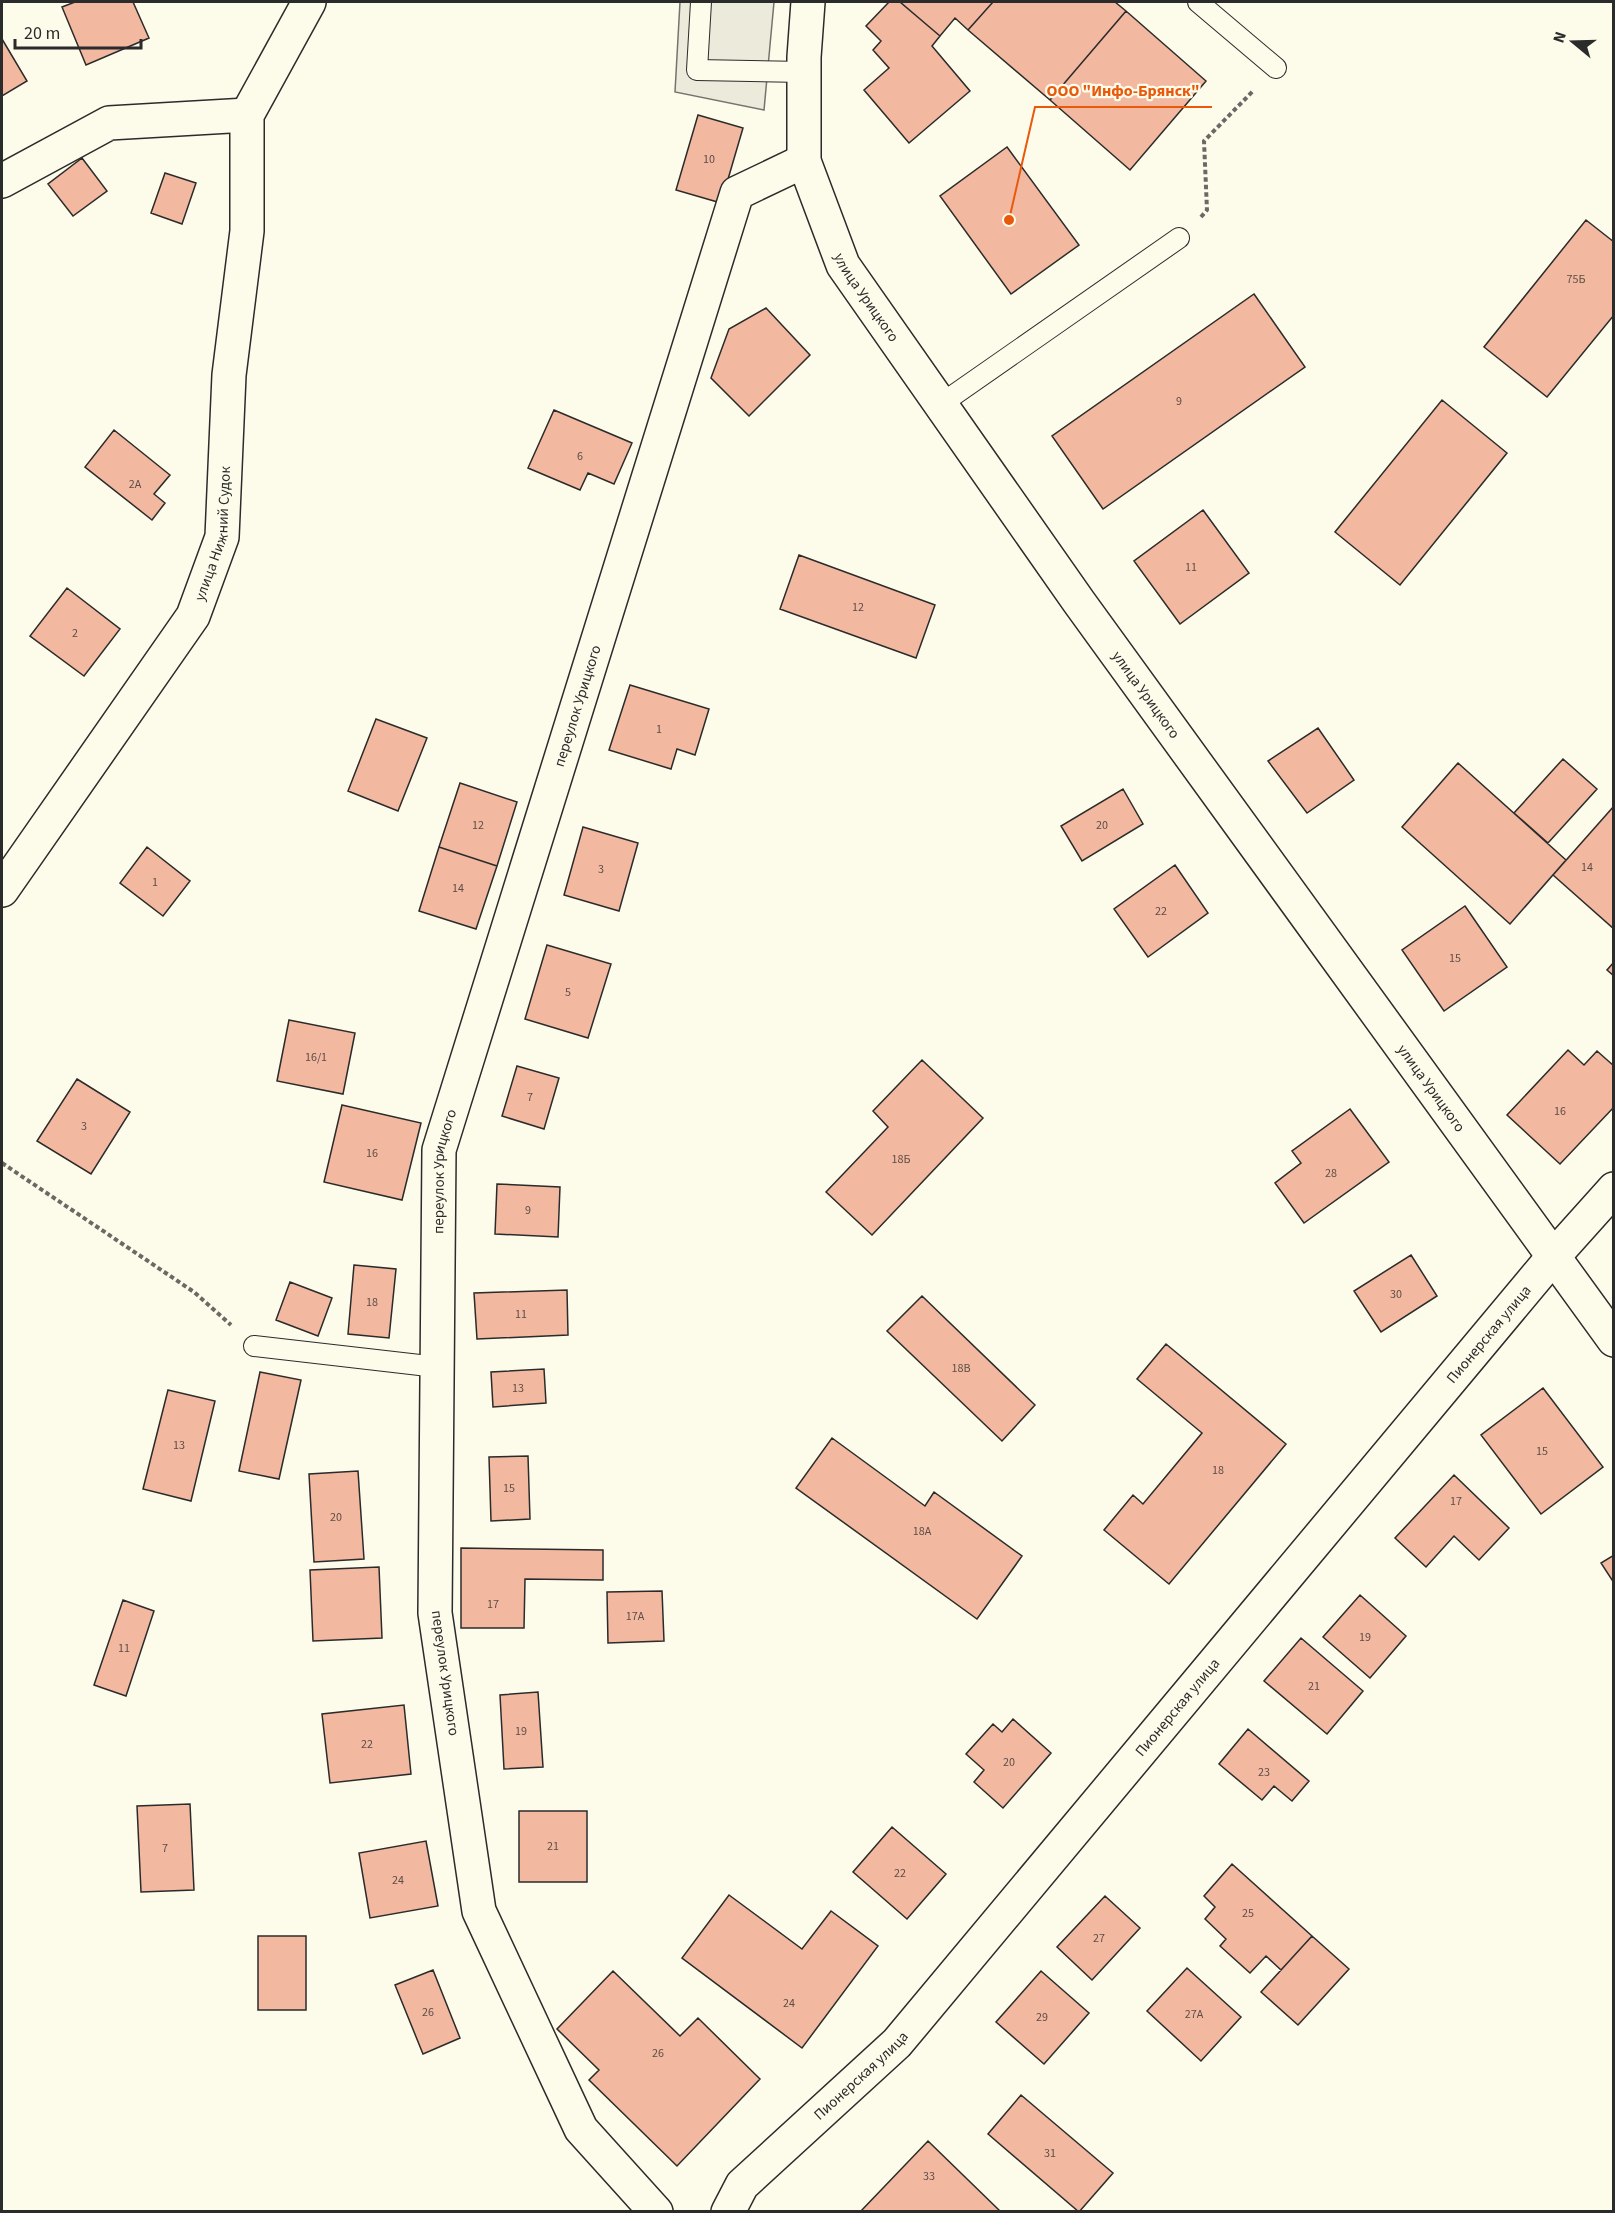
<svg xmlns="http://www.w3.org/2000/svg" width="1615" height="2213" font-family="'Source Sans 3',sans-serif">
  <rect width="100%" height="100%" fill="#fdfbea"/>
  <path fill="#eceadb" stroke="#74746e" stroke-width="1.5" d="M680 2H774L764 110 675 92Z"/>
  <path fill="#f2b8a0" stroke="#2b2b2b" stroke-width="1.5" d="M75 2H133L149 38 86 65 62 7Z
    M889 2H900L940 36 932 46 970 91 909 143 864 90 889 68 873 50 881 41 866 26Z
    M900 2H993L968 30 955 18 940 36Z
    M993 2H1115L1126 11 1050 100 968 30Z
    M1126 11 1206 81 1130 170 1050 100Z
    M2 39 27 81 2 96Z
    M698 115 743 128 721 203 676 190Z
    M1007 147 1079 245 1011 294 940 196Z
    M82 158 107 191 73 216 48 184Z
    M165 173 196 183 182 224 151 213Z
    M1586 220 1614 242V315L1547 397 1484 347Z
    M1254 294 1305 367 1103 509 1052 436Z
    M766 308 810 355 749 416 711 378 729 329Z
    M1442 400 1507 453 1400 585 1335 532Z
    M554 410 632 443 614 484 588 473 580 490 528 468Z
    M114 430 170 475 154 494 165 503 152 520 85 467Z
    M1203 510 1249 573 1180 624 1134 561Z
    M799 555 935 605 916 658 780 609Z
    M67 588 120 629 84 676 30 636Z
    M630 685 709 709 695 755 677 749 671 769 609 750Z
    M376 719 427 738 398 811 348 791Z
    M1318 728 1354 780 1307 813 1268 761Z
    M1563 759 1597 789 1548 843 1514 813Z
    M1458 763 1566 860 1510 924 1402 827Z
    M460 783 517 802 497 866 439 847Z
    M1123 789 1143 824 1082 861 1061 826Z
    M1614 806V929L1553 875Z
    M583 827 638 843 619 911 564 895Z
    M147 847 190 881 163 916 120 883Z
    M439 847 497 866 476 929 419 911Z
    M1175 865 1208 913 1148 957 1114 909Z
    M1465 906 1507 967 1444 1011 1402 950Z
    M547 945 611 964 588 1038 525 1019Z
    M1614 962V976L1607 970Z
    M289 1020 355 1033 343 1094 277 1081Z
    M1568 1050 1584 1065 1597 1051 1614 1066V1107L1560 1164 1507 1115Z
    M922 1060 983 1118 872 1235 826 1192 888 1127 873 1111Z
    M517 1066 559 1078 544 1129 502 1116Z
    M77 1079 130 1112 91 1174 37 1141Z
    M342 1105 421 1123 402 1200 324 1182Z
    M1350 1109 1389 1162 1304 1223 1275 1183 1301 1163 1292 1151Z
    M497 1184 560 1187 558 1237 495 1234Z
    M1411 1255 1437 1296 1381 1332 1354 1291Z
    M354 1265 396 1269 389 1338 348 1334Z
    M290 1282 332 1298 318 1336 276 1320Z
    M567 1290 568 1335 477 1339 474 1293Z
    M922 1296 1035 1405 1002 1441 887 1331Z
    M1166 1344 1286 1444 1169 1584 1104 1530 1133 1495 1143 1504 1202 1433 1137 1379Z
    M544 1369 546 1403 493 1407 491 1372Z
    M260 1372 301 1380 279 1479 239 1471Z
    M1543 1388 1603 1467 1541 1514 1481 1435Z
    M168 1390 215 1401 191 1501 143 1489Z
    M832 1438 925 1506 934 1492 1022 1556 977 1619 796 1488Z
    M528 1456 530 1519 491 1521 489 1457Z
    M358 1471 364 1559 314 1562 309 1474Z
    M1454 1475 1509 1528 1479 1560 1454 1536 1426 1567 1395 1538Z
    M461 1548 603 1550V1580L525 1579 524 1628H461Z
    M1614 1555V1583L1601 1563Z
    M379 1567 382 1638 313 1641 310 1570Z
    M662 1591 664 1641 608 1643 607 1592Z
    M1360 1595 1406 1636 1370 1678 1323 1637Z
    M123 1600 154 1611 126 1696 94 1685Z
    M1301 1638 1363 1691 1327 1734 1264 1681Z
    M538 1692 543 1767 504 1769 500 1695Z
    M404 1705 411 1774 330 1783 322 1714Z
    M1013 1719 1051 1753 1003 1808 974 1782 984 1770 966 1754 993 1724 1002 1732Z
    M1248 1729 1309 1781 1292 1801 1274 1786 1262 1800 1219 1764Z
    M190 1804 194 1890 141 1892 137 1806Z
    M519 1811H587V1882H519Z
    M892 1827 946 1874 907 1919 853 1872Z
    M426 1841 438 1906 370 1918 359 1853Z
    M1232 1864 1312 1936 1281 1970 1266 1956 1250 1973 1220 1946 1226 1939 1205 1919 1215 1907 1204 1896Z
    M729 1895 802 1949 831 1911 878 1946 802 2048 682 1958Z
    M1105 1896 1140 1928 1092 1980 1057 1947Z
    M258 1936H306V2010H258Z
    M1312 1936 1349 1969 1298 2025 1261 1992Z
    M1187 1968 1241 2017 1201 2061 1147 2011Z
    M433 1970 460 2038 423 2054 395 1985Z
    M613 1971 680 2036 698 2018 760 2079 677 2166 589 2080 599 2070 557 2029Z
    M1041 1971 1089 2013 1044 2064 996 2022Z
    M1021 2095 1113 2173 1079 2212 988 2134Z
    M928 2141 1001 2212H860Z"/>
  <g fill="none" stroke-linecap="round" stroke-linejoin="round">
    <g stroke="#2b2b2b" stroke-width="22">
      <path id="lane" d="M701 2 697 70 804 72
        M1198 2 1276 68
        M941 404 1179 238
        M254 1346 437 1367"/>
    </g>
    <g stroke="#2b2b2b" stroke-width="36">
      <g id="street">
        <path d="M2 181 109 123 247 115"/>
        <path id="s1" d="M2 890 193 616 222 537 229 375 247 231V115L309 2"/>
        <path id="s2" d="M656 2212 581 2129 479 1911 435 1613 439 1150 737 193 804 161"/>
        <path id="s3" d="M728 2212 742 2185 897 2043 1553 1257"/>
      </g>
    </g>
    <g stroke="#2b2b2b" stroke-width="36">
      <g id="primary">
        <path id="s4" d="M808 2 804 57V161L843 265 1079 602 1614 1340"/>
        <path d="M1553 1257 1614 1189"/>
      </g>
    </g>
    <path stroke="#6a6964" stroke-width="4" stroke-dasharray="4.5 3" stroke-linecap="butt" d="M1201 217 1207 210 1204 141 1253 91
      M2 1163 194 1292 231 1325"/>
    <use href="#lane" stroke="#fdfbea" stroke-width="20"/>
    <use href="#street" stroke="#fdfbea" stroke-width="33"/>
    <use href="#primary" stroke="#fdfbea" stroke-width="33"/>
  </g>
  <g text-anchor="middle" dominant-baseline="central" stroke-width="4.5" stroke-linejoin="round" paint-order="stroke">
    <g font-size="12" fill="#5d4e48">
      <text x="709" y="159">10</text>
      <text x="1576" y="279">75Б</text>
      <text x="1179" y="401">9</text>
      <text x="580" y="456">6</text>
      <text x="135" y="484">2А</text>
      <text x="1191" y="567">11</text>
      <text x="858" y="607">12</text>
      <text x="75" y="633">2</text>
      <text x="659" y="729">1</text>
      <text x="478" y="825">12</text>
      <text x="1102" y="825">20</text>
      <text x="1587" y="867">14</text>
      <text x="601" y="869">3</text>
      <text x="155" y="882">1</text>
      <text x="458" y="888">14</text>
      <text x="1161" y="911">22</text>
      <text x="1455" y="958">15</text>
      <text x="568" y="992">5</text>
      <text x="316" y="1057">16/1</text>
      <text x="530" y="1097">7</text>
      <text x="1560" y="1111">16</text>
      <text x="84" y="1126">3</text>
      <text x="372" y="1153">16</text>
      <text x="901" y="1159">18Б</text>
      <text x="1331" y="1173">28</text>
      <text x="528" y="1210">9</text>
      <text x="1396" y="1294">30</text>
      <text x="372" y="1302">18</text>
      <text x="521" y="1314">11</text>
      <text x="961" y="1368">18В</text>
      <text x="518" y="1388">13</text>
      <text x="179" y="1445">13</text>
      <text x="1542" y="1451">15</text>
      <text x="1218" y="1470">18</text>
      <text x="509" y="1488">15</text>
      <text x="1456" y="1501">17</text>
      <text x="336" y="1517">20</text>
      <text x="922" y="1531">18А</text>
      <text x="493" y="1604">17</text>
      <text x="635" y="1616">17А</text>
      <text x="1365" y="1637">19</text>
      <text x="124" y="1648">11</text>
      <text x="1314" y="1686">21</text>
      <text x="521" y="1731">19</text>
      <text x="367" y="1744">22</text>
      <text x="1009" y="1762">20</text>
      <text x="1264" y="1772">23</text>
      <text x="553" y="1846">21</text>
      <text x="165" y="1848">7</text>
      <text x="900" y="1873">22</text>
      <text x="398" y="1880">24</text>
      <text x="1248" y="1913">25</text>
      <text x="1099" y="1938">27</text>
      <text x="789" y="2003">24</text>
      <text x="428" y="2012">26</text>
      <text x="1194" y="2014">27А</text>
      <text x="1042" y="2017">29</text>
      <text x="658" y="2053">26</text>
      <text x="1050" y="2153">31</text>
      <text x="929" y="2176">33</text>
    </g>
    <g font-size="15" fill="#2b2b2b" stroke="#fdfbea">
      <text stroke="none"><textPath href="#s4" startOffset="310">улица Урицкого</textPath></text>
      <text stroke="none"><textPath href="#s1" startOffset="420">улица Нижний Судок</textPath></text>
      <text stroke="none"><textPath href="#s4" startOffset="796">улица Урицкого</textPath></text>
      <text stroke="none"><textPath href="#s2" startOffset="1582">переулок Урицкого</textPath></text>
      <text stroke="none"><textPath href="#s4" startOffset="1282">улица Урицкого</textPath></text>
      <text stroke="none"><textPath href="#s2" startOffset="1096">переулок Урицкого</textPath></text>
      <text stroke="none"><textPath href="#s3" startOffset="1164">Пионерская улица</textPath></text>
      <text transform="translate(445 1673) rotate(82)">переулок Урицкого</text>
      <text stroke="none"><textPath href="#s3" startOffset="678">Пионерская улица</textPath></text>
      <text stroke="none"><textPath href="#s3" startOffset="192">Пионерская улица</textPath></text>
    </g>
  </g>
  <path fill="none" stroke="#e8590c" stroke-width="2" d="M1009 220L1035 107H1212"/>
  <circle fill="#e8590c" stroke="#fdfbea" stroke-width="2" cx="1009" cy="220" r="6"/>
  <g font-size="16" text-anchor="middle" font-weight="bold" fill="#e8590c" stroke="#fdfbea" stroke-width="4.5" stroke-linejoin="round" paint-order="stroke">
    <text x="1123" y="96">ООО "Инфо-Брянск"</text>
  </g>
  <rect width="1615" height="2213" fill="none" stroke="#2b2b2b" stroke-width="6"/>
  <g transform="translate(1573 42) rotate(289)" stroke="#fdfbea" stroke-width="4.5" paint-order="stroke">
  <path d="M0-4.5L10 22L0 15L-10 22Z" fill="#2b2b2b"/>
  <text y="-9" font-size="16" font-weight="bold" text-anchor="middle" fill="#2b2b2b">N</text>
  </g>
  <path d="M15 39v9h126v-9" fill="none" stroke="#2b2b2b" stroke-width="3"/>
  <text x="24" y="39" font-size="18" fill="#2b2b2b" stroke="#fdfbea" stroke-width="4.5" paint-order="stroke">20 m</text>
</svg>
